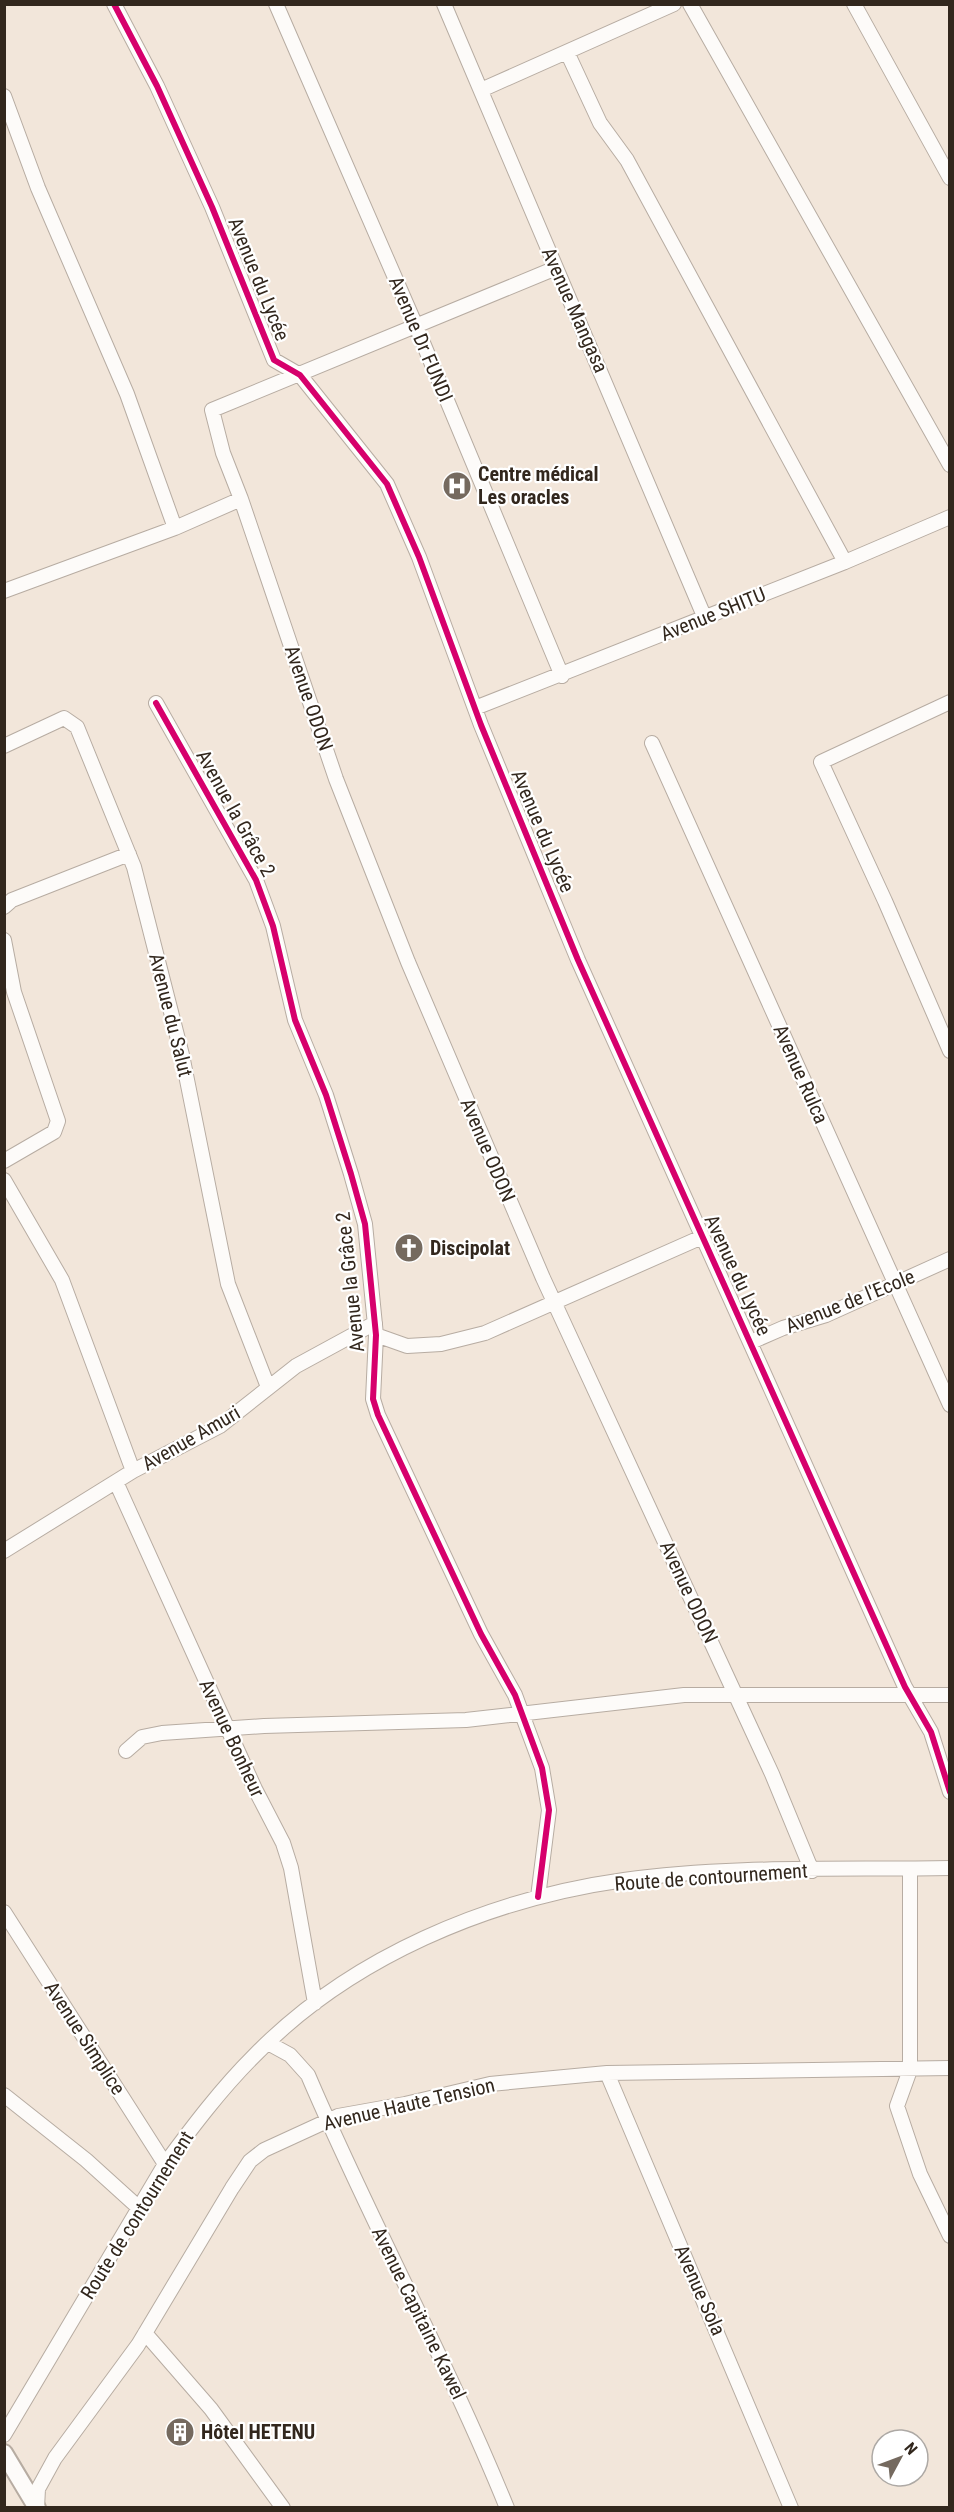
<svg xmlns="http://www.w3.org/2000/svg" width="954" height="2512" font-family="'Roboto Condensed',sans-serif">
  <rect width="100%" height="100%" fill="#f2e6da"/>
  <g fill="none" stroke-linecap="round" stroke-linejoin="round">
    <g stroke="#b7aca2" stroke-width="16">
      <path id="minor" d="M114 4 157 86 212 207 274 360 300 375 387 484 419 557 481 725 578 960 905 1687 931 1732 950 1792
        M276 4 416 326 562 676
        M444 4 704 616
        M690 4 950 465
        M854 4 950 178
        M567 52 600 123 627 160 845 562
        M481 90 674 4
        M4 96 38 188 127 394 175 528
        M556 268 212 410 223 453 241 499 336 779 408 962 543 1278 772 1774 812 1871
        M4 591 175 528 241 499
        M950 702 821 762 885 901 950 1051
        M156 703 256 880 273 926 295 1020 326 1095 351 1174 365 1224 376 1335 373 1399 378 1415 481 1634 515 1695 542 1768 549 1810 538 1897
        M475 708 845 562 950 517
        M652 743 950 1405
        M4 746 64 718 77 727 134 867 182 1055 228 1284 268 1387
        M4 907 12 900 129 854
        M4 940 14 992 58 1121 54 1132 4 1161
        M4 1180 62 1280 133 1471
        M376 1335 407 1346 441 1344 485 1333 702 1237
        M751 1342 783 1328 826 1315 950 1259
        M116 1482 255 1789 283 1843 291 1868 315 2003
        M4 1551 133 1471 220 1426 296 1366 375 1323
        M126 1751 142 1737 162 1733 264 1726 466 1720 684 1695H950
        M910 1869V2070L897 2106 920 2174 950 2236
        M4 1912 165 2164
        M268 2043 290 2055 308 2075C370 2221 447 2360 507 2508
        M607 2073 791 2508
        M4 2095 86 2160 139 2208
        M145 2333 211 2409 283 2508
        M4 2435 165 2164C193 2126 221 2089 254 2056 350 1957 489 1899 624 1880 727 1865 845 1870 950 1868
        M37 2508 38 2489 55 2458 138 2345 232 2188 250 2161 264 2150 338 2116 405 2104 490 2084 607 2073 950 2068"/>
    </g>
    <g stroke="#b7aca2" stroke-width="20">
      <path id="major" d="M4 2453 37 2508"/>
    </g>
    <use href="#minor" stroke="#fdfbf9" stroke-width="14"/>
    <use href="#major" stroke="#fdfbf9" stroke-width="16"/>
    <g stroke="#fff" stroke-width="10">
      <path id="cycleway" d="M114 4 157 86 212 207 274 360 300 375 387 484 419 557 481 725 578 960 905 1687 931 1732 950 1792
        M156 703 256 880 273 926 295 1020 326 1095 351 1174 365 1224 376 1335 373 1399 378 1415 481 1634 515 1695 542 1768 549 1810 538 1897"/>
    </g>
    <use href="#cycleway" stroke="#d6006c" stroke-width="6"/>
  </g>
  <defs>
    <g id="hospital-disc" transform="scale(1.5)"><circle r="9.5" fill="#756a5f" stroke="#fff"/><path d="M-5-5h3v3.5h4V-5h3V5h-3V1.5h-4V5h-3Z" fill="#fff"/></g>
    <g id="church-disc" transform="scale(1.5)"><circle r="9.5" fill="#756a5f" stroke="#fff"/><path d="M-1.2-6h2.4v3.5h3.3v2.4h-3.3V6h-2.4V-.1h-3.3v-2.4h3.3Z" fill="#fff"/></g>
    <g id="building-disc" transform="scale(1.5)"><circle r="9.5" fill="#756a5f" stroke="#fff"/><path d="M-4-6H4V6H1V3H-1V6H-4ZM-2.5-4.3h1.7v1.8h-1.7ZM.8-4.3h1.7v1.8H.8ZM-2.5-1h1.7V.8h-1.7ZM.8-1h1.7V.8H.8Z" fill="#fff"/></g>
  </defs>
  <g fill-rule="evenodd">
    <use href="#hospital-disc" x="457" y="486"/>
    <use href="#church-disc" x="409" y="1248"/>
    <use href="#building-disc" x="180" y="2432"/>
  </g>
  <g text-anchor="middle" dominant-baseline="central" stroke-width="4.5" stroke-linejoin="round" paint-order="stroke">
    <g font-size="20" fill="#32271d" stroke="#fff">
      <text transform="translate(259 279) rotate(68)">Avenue du Lycée</text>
      <text transform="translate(575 310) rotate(66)">Avenue Mangasa</text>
      <text transform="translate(421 339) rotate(67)">Avenue Dr FUNDI</text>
      <text transform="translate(713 614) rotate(-22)">Avenue SHITU</text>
      <text transform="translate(309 698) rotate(71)">Avenue ODON</text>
      <text transform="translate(236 813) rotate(61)">Avenue la Grâce 2</text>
      <text transform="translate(543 831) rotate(67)">Avenue du Lycée</text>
      <text transform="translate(171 1015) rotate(76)">Avenue du Salut</text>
      <text transform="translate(801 1074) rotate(66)">Avenue Rulca</text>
      <text transform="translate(488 1150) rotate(67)">Avenue ODON</text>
      <text transform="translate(738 1275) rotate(65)">Avenue du Lycée</text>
      <text transform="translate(350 1282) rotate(-96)">Avenue la Grâce 2</text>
      <text transform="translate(850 1301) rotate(-22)">Avenue de l'Ecole</text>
      <text transform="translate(191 1438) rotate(-30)">Avenue Amuri</text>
      <text transform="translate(689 1592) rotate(65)">Avenue ODON</text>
      <text transform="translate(232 1738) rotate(65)">Avenue Bonheur</text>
      <text transform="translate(711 1877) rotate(-4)">Route de contournement</text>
      <text transform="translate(85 2038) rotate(57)">Avenue Simplice</text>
      <text transform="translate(409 2104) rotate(-13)">Avenue Haute Tension</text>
      <text transform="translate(137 2215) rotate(-58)">Route de contournement</text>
      <text transform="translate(700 2290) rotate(66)">Avenue Sola</text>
      <text transform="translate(419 2313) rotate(64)">Avenue Capitaine Kawel</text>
    </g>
    <g font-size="20" font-weight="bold" fill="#32271d" stroke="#fff" text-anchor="start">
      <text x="478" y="474">Centre médical<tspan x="478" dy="23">Les oracles</tspan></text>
      <text x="430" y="1248">Discipolat</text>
      <text x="201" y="2432">Hôtel HETENU</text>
    </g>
  </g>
  <rect width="954" height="2512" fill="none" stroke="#32271d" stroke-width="12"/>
  <g transform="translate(900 2458) rotate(49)"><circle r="28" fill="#ffffff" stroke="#ada9a5" stroke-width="1.5"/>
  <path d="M0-4.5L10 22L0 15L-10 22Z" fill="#756a5f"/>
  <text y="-9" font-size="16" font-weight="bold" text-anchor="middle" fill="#32271d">N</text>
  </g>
</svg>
